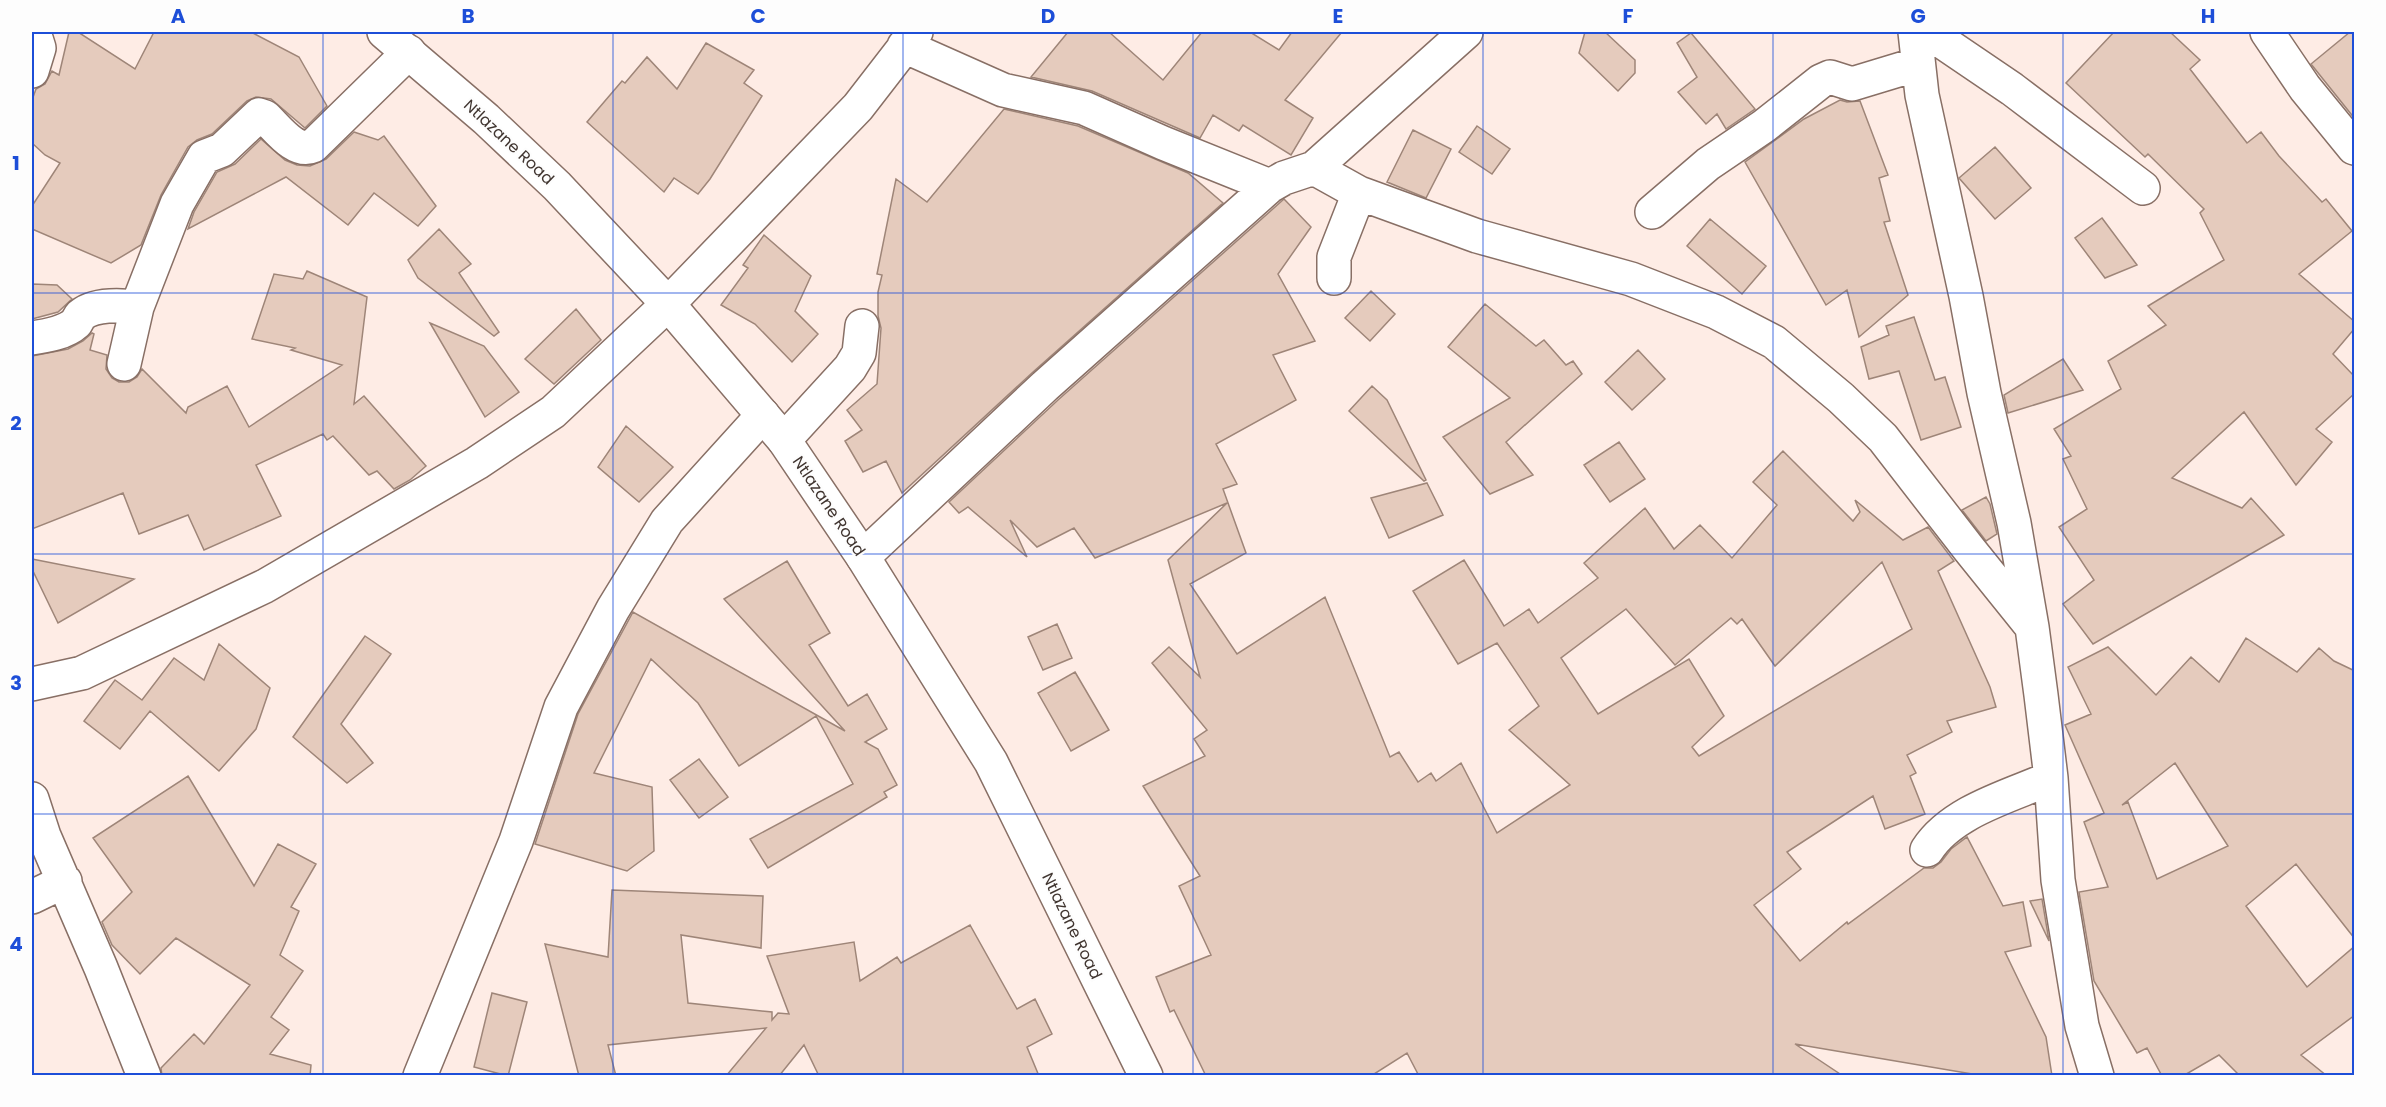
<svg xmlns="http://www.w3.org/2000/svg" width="2386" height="1107" font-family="Poppins,sans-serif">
  <rect width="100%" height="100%" fill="#feece5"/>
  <path fill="#e5cbbd" stroke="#9e8578" stroke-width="1.5" fill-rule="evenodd" d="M69 32H78L135 69 154 32H251L299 57 327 106 305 128 271 99 256 97 247 101 212 134 197 140 188 147 161 195 141 245 111 263 32 229V206L60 163 45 155 32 143V100L36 89 45 84 52 71 59 75Z
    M1068 32H1109L1163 80 1202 32H1250L1279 50 1292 32H1342L1285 100 1313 118 1291 155 1243 125 1239 131 1213 115 1200 138 1092 91 1031 77Z
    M1585 32H1605L1635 60V73L1618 91 1579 53Z
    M2114 32H2170L2200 60 2190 69 2247 143 2261 132 2279 156 2322 202 2326 199 2352 231 2299 274 2355 322V328L2333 354 2355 377V393L2316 429 2332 442 2296 485 2244 412 2172 478 2242 508 2251 498 2284 535 2093 644 2063 604 2094 580 2059 527 2087 509 2063 459 2071 456 2054 429 2121 389 2108 361 2166 325 2148 306 2224 260 2200 213 2204 209 2148 154 2145 157 2066 83Z
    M2350 32H2355V119L2311 64Z
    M1691 33 1755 109 1726 129 1717 114 1706 124 1678 92 1697 77 1677 43Z
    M706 43 754 70 744 83 762 96 710 179 698 194 674 178 664 192 587 122 622 81 625 83 647 57 677 89Z
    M1840 100 1847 102 1860 101 1888 175 1879 178 1890 221 1884 222 1908 295 1859 337 1847 290 1826 305 1745 162 1804 119Z
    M1004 109 1078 126 1188 173 1223 203 1033 372 902 493 886 461 863 472 845 441 862 430 847 410 877 384 881 328 878 316V292L882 275 877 274 896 179 927 202Z
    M1477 126 1510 149 1492 174 1459 152Z
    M1413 130 1451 149 1426 198 1387 182Z
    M354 132 378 140 384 136 436 206 418 226 374 193 348 225 286 177 188 229 194 212 217 172 235 164 261 139 285 160 297 165 310 166 326 159Z
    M1995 147 2031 188 1995 219 1959 178Z
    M1284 199 1311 227 1278 274 1315 341 1273 355 1296 400 1216 444 1237 484 1223 489 1246 553 1190 584 1237 654 1325 597 1390 757 1399 752 1418 782 1431 773 1436 781 1461 763 1497 833 1570 785 1509 730 1539 706 1497 643 1458 664 1413 591 1464 560 1504 626 1529 609 1538 623 1598 578 1584 563 1645 508 1674 549 1700 525 1732 558 1777 505 1753 482 1783 451 1853 521 1860 512 1855 500 1903 540 1928 527 1954 561 1938 571 1990 687 1996 707 1947 721 1952 732 1907 755 1916 773 1910 776 1925 814 1885 829 1873 796 1787 852 1801 869 1754 905 1800 961 1847 922 1848 924 1924 868H1933L1941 862 1951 849 1967 837 2003 906 2023 902 2031 946 2005 952 2046 1037 2052 1076H1984L1795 1044 1843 1076H1419L1407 1053 1371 1076H1206L1174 1010 1170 1012 1156 977 1211 955 1179 886 1200 876 1143 786 1205 756 1194 739 1207 730 1152 663 1169 647 1200 677 1168 560 1227 503 1095 558 1074 528 1037 547 1010 520 1027 557 968 507 959 513 949 502 1058 400ZM1882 562 1912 629 1699 756 1692 747 1724 716 1689 659 1598 714 1561 658 1626 609 1675 665 1731 618 1737 624 1742 619 1775 666Z
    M2102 218 2137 265 2105 278 2075 238Z
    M1710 219 1766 266 1742 294 1687 246Z
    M439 229 471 264 459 273 499 332 494 336 418 278 408 260Z
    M764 235 811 276 795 311 818 334 792 362 755 324 721 305 748 268 743 265Z
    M307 271 367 297 354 404 364 396 426 466 410 480 394 489 377 471 369 475 333 436 327 440 323 434 256 465 281 516 204 550 188 515 139 534 123 493 32 529V356L68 349 83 341 92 333 94 334 90 350 107 355 106 369 112 378 119 382H129L137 377 142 369 186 413 188 407 227 386 249 427 342 365 291 350 295 348 252 339 274 274 303 279Z
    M32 284 57 285 72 299 58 312 32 319Z
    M1371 291 1395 314 1370 341 1345 318Z
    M1485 304 1536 346 1544 340 1566 365 1573 361 1582 374 1506 442 1533 475 1490 494 1443 437 1510 398 1448 347Z
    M576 309 601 340 554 384 525 359Z
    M1914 317 1935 380 1945 377 1961 427 1921 440 1899 371 1869 379 1861 347 1889 335 1886 326Z
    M430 323 484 346 519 392 485 417Z
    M1638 350 1665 379 1632 410 1605 382Z
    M2063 359 2083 390 2008 413 2004 395Z
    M1372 386 1387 400 1426 480 1424 481 1349 411Z
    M626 426 673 467 639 502 598 467Z
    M1619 442 1645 479 1610 502 1584 465Z
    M1427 483 1443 515 1389 538 1371 498Z
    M1986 497 1990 504 1997 534 1986 541 1962 510Z
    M32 559 134 579 58 623 32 569Z
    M787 561 830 633 809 645 848 706 867 694 887 729 865 742 878 749 897 785 884 792 887 797 768 868 750 839 853 784 816 716 739 766 698 703 651 659 594 773 652 787 654 851 627 871 535 844 578 714 633 612 845 731 724 599Z
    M1057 624 1072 658 1043 670 1028 637Z
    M365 636 391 654 341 724 373 763 347 783 293 737Z
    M2246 638 2297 672 2319 648 2334 661 2355 671V939L2296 864 2246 906 2307 987 2355 946V1015L2301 1055 2327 1076H2240L2219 1055 2183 1076H2162L2147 1048 2137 1053 2094 981 2079 892 2108 887 2084 822 2104 813 2065 725 2091 714 2068 667 2108 647 2156 695 2191 657 2219 682ZM2175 763 2228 846 2157 879 2128 802 2122 805Z
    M219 644 270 688 256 729 219 771 150 711 120 749 84 721 115 680 142 700 174 658 204 680Z
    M1075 672 1109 730 1071 751 1038 693Z
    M699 759 728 797 699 818 670 780Z
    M188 776 254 886 278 844 316 864 291 907 299 911 280 955 303 971 271 1017 289 1030 270 1054 311 1065 310 1076H162L161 1068 194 1034 204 1044 250 985 176 938 140 974 112 945 102 922 132 892 93 838Z
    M612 890 763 896 761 948 681 935 688 1003 772 1012V1020L778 1013 789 1014 767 956 854 942 860 981 897 957 901 963 970 925 1017 1009 1035 999 1052 1034 1027 1047 1039 1076H819L804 1045 779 1076H726L766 1028 608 1045 616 1076H579L545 944 608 957Z
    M2042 899 2049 941 2030 901Z
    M492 993 527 1002 508 1076 474 1067Z"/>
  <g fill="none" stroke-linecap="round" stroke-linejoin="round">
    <g stroke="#886f65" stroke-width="36">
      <path id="minor" d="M1915 32 1922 95 1966 296 1984 393 2014 523 2032 627 2041 695 2051 778 2058 880 2082 1026 2097 1076
        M1928 32 2012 89 2143 188
        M2267 32 2305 88 2354 148
        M904 46 1003 90 1084 108 1163 143 1270 186
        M32 71 39 48 34 32
        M1314 168 1359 193 1477 236 1631 279 1716 312 1774 342 1841 398 1883 438 1969 549 2031 626
        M1652 212 1708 164 1764 126 1821 81 1830 77 1852 84 1918 64
        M1334 278V257L1359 193
        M32 338C46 336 65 333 76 323 78 320 79 317 81 315 94 304 121 305 137 307
        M124 364 137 307 177 204 204 157 222 150 259 115 265 117C277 128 295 154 313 146L409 52
        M784 440 850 368 859 353 862 326
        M863 557 1045 386 1270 186 1284 178 1314 168 1466 32
        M32 684 82 673 265 586 477 463 553 412 668 304 858 107 916 32
        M32 799 44 836 101 968 144 1076
        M1927 850C1952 811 2010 796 2051 778
        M32 897 65 881
        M420 1076 516 841 561 707 613 609 667 521 763 415"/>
    </g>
    <g stroke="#886f65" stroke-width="36">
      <path id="tertiary" d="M384 32 486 119 557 186 668 304 784 440 863 557 991 762 1146 1076"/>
    </g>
    <use href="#minor" stroke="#fff" stroke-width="33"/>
    <use href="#tertiary" stroke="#fff" stroke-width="33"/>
  </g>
  <path fill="none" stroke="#1d4ed8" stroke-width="1.5" stroke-opacity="0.55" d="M323 32V1076M613 32V1076M903 32V1076M1193 32V1076M1483 32V1076M1773 32V1076M2063 32V1076M32 293H2354M32 554H2354M32 814H2354"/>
  <g text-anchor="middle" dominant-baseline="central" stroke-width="4.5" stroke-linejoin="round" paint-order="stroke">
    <g font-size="16" fill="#403530" stroke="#fdfdfd">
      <text transform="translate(509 142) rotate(43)">Ntlazane Road</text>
      <text transform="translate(829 506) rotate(56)">Ntlazane Road</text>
      <text transform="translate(1072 926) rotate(64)">Ntlazane Road</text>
    </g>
  </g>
  <rect width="2386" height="1107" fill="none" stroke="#fdfdfd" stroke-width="66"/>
  <rect x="33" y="33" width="2320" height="1041" fill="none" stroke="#1d4ed8" stroke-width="2"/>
  <g font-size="20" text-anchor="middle" font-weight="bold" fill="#1d4ed8">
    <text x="178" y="23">A</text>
    <text x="468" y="23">B</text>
    <text x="758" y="23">C</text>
    <text x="1048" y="23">D</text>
    <text x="1338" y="23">E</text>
    <text x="1628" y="23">F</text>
    <text x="1918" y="23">G</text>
    <text x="2208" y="23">H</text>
    <text x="16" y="170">1</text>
    <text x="16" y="430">2</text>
    <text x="16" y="690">3</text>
    <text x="16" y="951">4</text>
  </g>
</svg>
